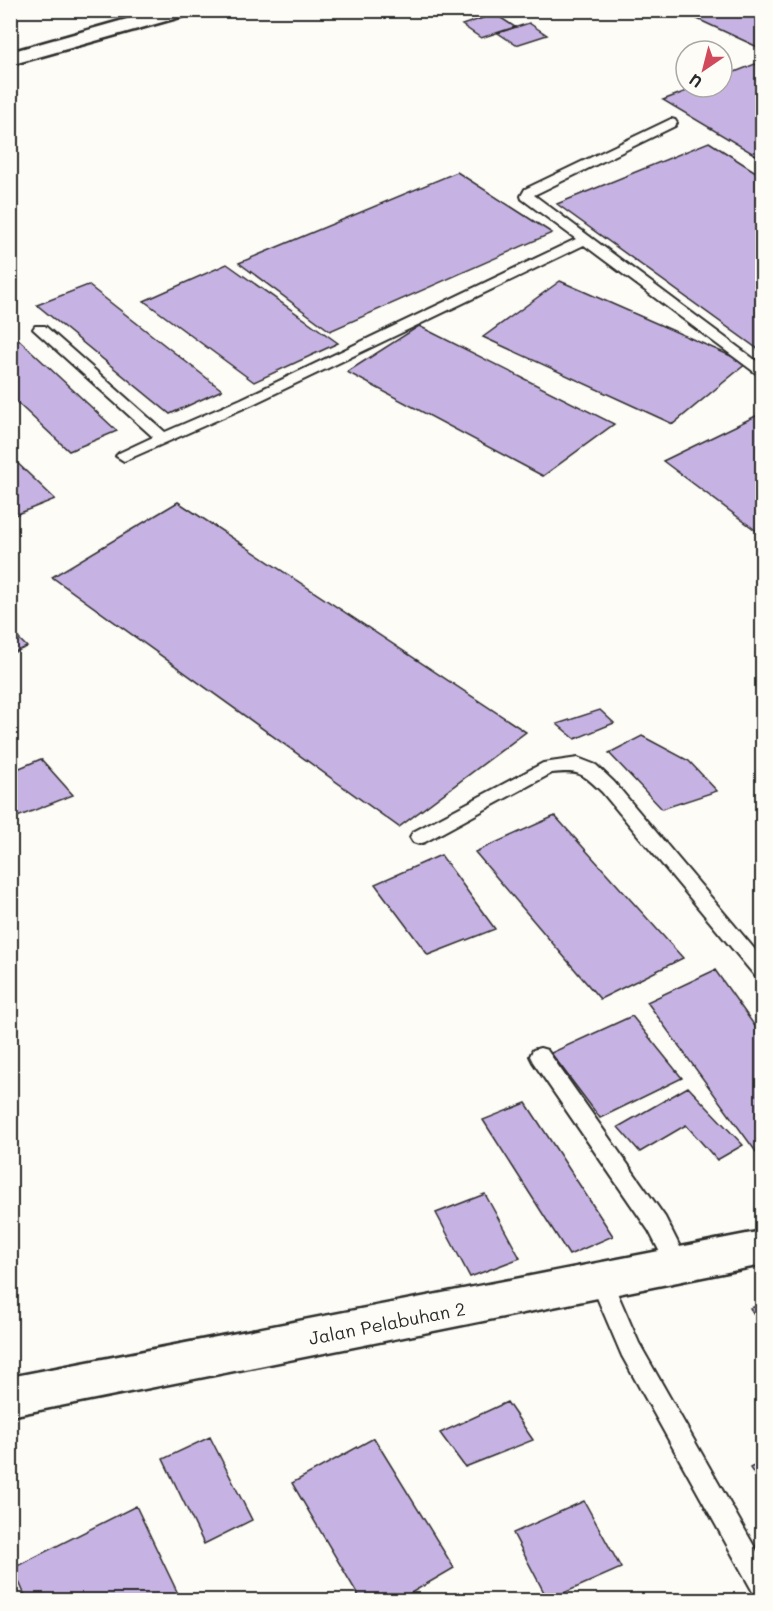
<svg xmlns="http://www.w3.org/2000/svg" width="773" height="1611" font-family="Mali,sans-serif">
  <rect width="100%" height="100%" fill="#fdfcf7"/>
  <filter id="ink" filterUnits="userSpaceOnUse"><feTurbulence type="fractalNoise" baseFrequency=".0167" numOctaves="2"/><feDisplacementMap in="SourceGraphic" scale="12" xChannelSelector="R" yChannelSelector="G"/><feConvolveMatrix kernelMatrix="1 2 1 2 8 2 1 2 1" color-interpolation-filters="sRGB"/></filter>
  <g filter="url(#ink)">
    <path fill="#c7b3e3" stroke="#2b2b2b" stroke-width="1.5" d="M678 10H746L762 18V49Z
      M495 14 515 27 481 38 462 25Z
      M529 23 547 35 516 45 498 33Z
      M755 64 762 68V159L663 100 697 87H722V77Z
      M709 142 762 176V352L557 204Z
      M457 172 552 233 330 331 239 263Z
      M227 264 338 343 254 382 144 301Z
      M560 281 747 363 673 424 483 337Z
      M88 285 222 390 170 414 37 305Z
      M419 326 614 424 543 476 347 372Z
      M15 336 117 431 69 451 10 396V338Z
      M762 413V535L663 461Z
      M10 456 55 499 10 517Z
      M178 502 526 732 399 827 52 577Z
      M10 630 27 647 10 654Z
      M600 710 614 723 575 739 557 724Z
      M642 736 689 761 717 791 662 809 609 753Z
      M41 759 73 795 10 820V772Z
      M555 816 683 958 600 999 475 852Z
      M441 855 495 929 428 955 375 884Z
      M715 970 762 1036V1160L647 1002Z
      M632 1016 682 1078 600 1118 551 1053Z
      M688 1087 743 1145 717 1160 686 1125 640 1152 618 1127Z
      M526 1103 613 1236 569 1255 483 1120Z
      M485 1194 520 1258 470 1277 436 1213Z
      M762 1305V1327L750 1308Z
      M507 1402 533 1440 465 1467 440 1433Z
      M210 1437 252 1520 204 1544 163 1459Z
      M374 1438 454 1568 399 1600H361L292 1483Z
      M762 1461V1486L750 1468Z
      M584 1501 621 1568 548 1600 513 1533Z
      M136 1506 181 1600H27L13 1568Z"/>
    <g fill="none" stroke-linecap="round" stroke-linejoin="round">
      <g stroke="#2b2b2b" stroke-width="4">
        <path id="service" d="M671 119 675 120 677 123 675 126 534 195 762 365V375L757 374 584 245 251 405 124 461 116 456 119 453 153 437 33 329 35 326H45L165 432 241 399 576 239 522 199 521 196 525 189Z
          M578 758 596 765 614 782 762 958V978L755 976 602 792C582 773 580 770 552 773L425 842 419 844 413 842 410 837 413 832 543 763Z
          M540 1048 547 1050 665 1217 689 1265 686 1272 678 1275 670 1272 649 1231 533 1062 530 1056 533 1050Z
          M601 1271 609 1274 639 1343 762 1560V1595L753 1592 622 1356 590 1281 593 1274Z"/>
      </g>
      <g stroke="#2b2b2b" stroke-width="5">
        <path id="minor" d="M159 10H194L191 14 10 65V52Z"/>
      </g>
      <g stroke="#2b2b2b" stroke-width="5">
        <path id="secondary" d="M762 1231V1265L10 1416V1377Z"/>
      </g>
      <use href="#service" fill="#fdfcf7" fill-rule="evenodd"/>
      <use href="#minor" fill="#fdfcf7" fill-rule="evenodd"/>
      <use href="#secondary" fill="#fdfcf7" fill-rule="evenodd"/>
    </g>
  </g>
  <g text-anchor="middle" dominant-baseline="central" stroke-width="5" stroke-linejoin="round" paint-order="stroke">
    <g font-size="18" fill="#2b2b2b" stroke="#fdfcf7">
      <text transform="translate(387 1323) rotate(-11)">Jalan Pelabuhan 2</text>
    </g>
  </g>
  <rect width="773" height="1611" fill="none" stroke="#fdfcf7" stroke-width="36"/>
  <rect x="18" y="18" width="737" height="1575" fill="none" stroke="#2b2b2b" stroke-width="2" filter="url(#ink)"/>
  <g transform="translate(704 69) rotate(215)"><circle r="28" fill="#fdfcf7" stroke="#a9a8a5" stroke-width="1.5"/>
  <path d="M0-4.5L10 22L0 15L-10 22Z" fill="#d1495b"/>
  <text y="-9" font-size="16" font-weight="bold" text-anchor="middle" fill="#2b2b2b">U</text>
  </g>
</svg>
